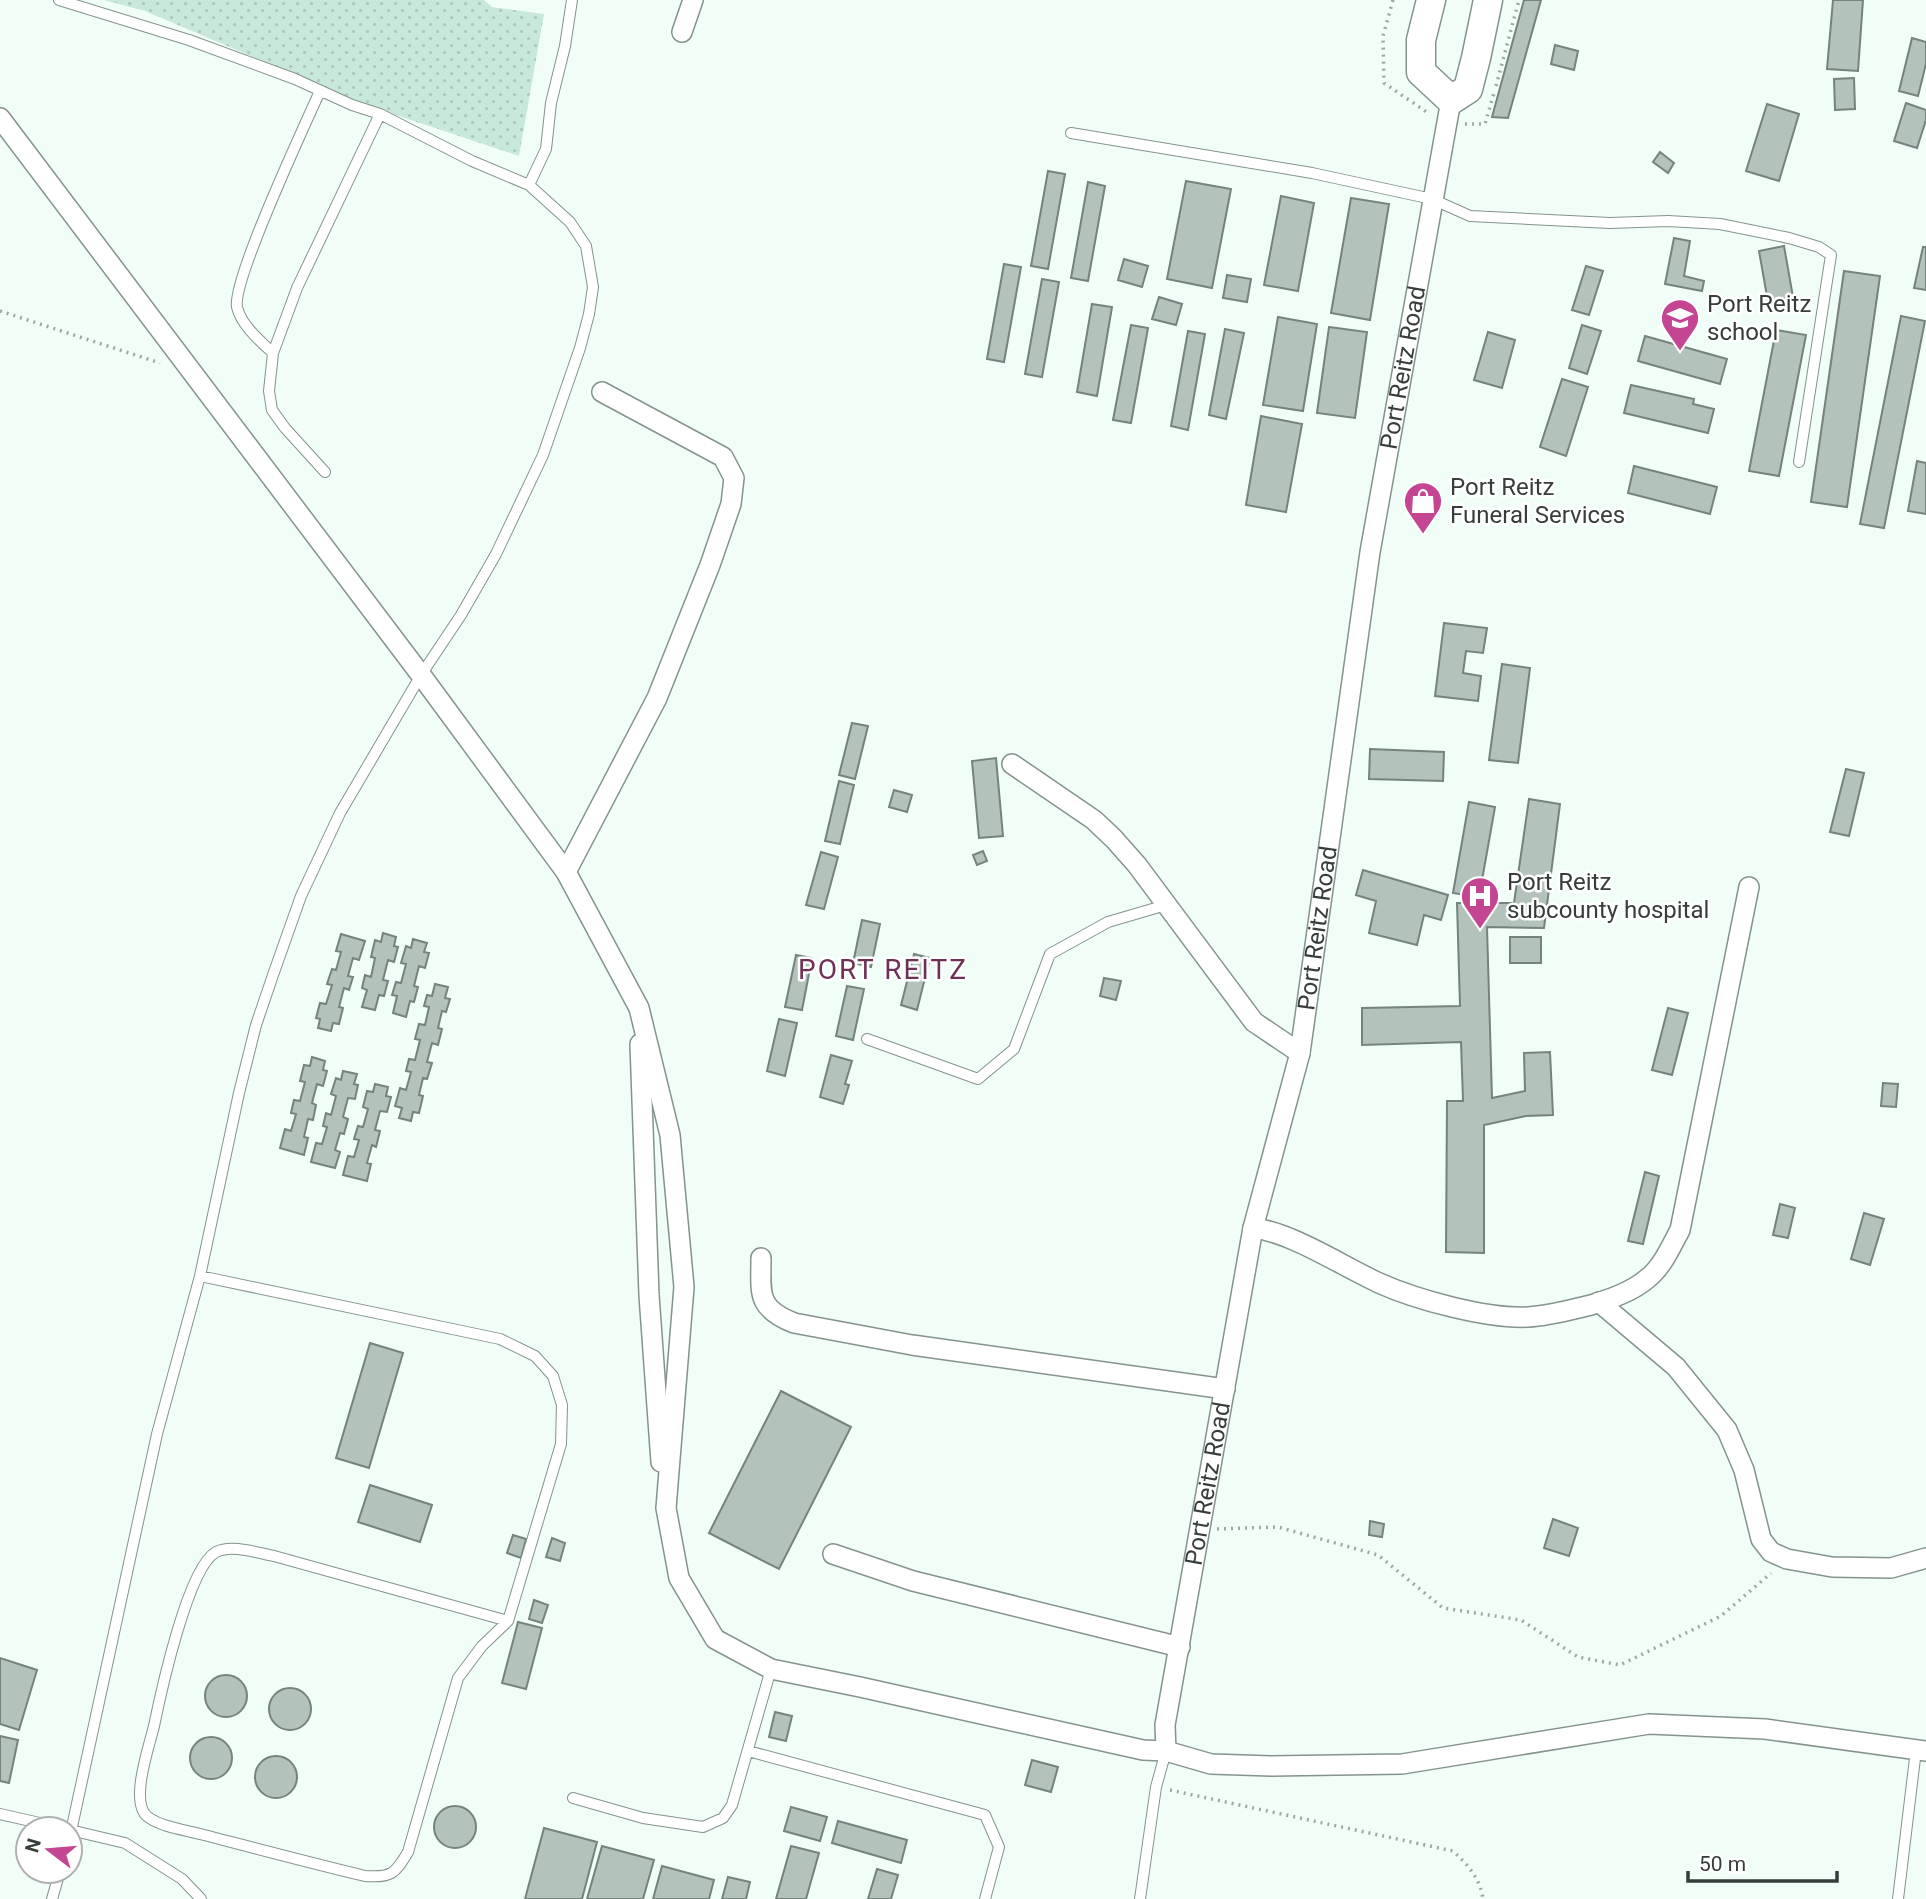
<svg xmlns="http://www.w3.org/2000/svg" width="1926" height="1899" font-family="Roboto,sans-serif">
  <defs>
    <pattern id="grass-dots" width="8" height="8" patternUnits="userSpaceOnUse" patternTransform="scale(1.75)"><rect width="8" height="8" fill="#c8e8d9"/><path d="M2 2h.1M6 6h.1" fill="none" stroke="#acc8bb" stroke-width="1.8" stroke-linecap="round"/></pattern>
  </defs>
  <rect width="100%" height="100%" fill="#f1fef8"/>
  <path fill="url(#grass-dots)" d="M104 0H484L492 7 544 14 519 156 366 105 145 11Z"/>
  <path fill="#b3c3bc" stroke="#74837c" stroke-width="2" d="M1524 0H1541L1508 118 1492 117Z
    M1833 0H1863L1858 71 1827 69Z
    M1912 38 1926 42V64L1918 96 1899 91Z
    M1555 45 1578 51 1574 70 1551 64Z
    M1854 78 1855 109 1835 110 1834 79Z
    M1906 103 1926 110V120L1917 148 1894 141Z
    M1767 104 1799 114 1779 181 1746 171Z
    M1660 152 1674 163 1668 173 1653 162Z
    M1048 171 1065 174 1048 269 1031 266Z
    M1186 181 1231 189 1212 288 1167 279Z
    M1088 182 1105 186 1088 281 1071 278Z
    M1281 196 1314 203 1298 291 1264 285Z
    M1351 198 1389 204 1370 320 1331 313Z
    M1674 238 1690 241 1684 276 1704 281 1702 291 1665 284Z
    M1784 246 1793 297 1768 302 1759 251Z
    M1923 247H1926V290L1914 288Z
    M1124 259 1148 266 1142 287 1118 280Z
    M1004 264 1021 267 1004 362 987 359Z
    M1586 266 1603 271 1589 315 1572 310Z
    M1844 271 1880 276 1847 507 1811 502Z
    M1227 275 1251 279 1247 302 1223 298Z
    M1042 279 1059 282 1042 377 1025 374Z
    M1159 297 1182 304 1176 325 1152 319Z
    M1092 304 1112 307 1097 396 1077 392Z
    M1901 316 1925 321 1884 528 1860 524Z
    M1278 317 1317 324 1303 411 1263 405Z
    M1131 325 1148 328 1131 423 1113 420Z
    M1582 325 1601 331 1587 374 1569 368Z
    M1329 327 1367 332 1355 418 1317 413Z
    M1225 329 1244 333 1226 419 1209 415Z
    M1776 330 1806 335 1779 476 1749 471Z
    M1188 331 1205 334 1188 430 1171 426Z
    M1488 332 1515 340 1502 388 1474 380Z
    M1645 336 1727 359 1720 384 1638 361Z
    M1562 379 1588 387 1566 456 1540 447Z
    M1631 385 1694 399 1693 404 1714 409 1708 433 1624 413Z
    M1261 416 1302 424 1286 512 1246 505Z
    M1917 461 1926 463V514L1908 511Z
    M1634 466 1717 487 1710 514 1628 493Z
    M1444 623 1487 628 1483 653 1466 651 1463 673 1481 676 1478 701 1435 696Z
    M1502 664 1530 668 1518 763 1489 760Z
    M852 723 868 726 855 779 839 775Z
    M1370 749 1444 752 1443 781 1369 779Z
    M996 758 1003 836 979 838 972 761Z
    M1846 769 1864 773 1849 836 1830 832Z
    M839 781 854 785 840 844 825 841Z
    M894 790 912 795 907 812 889 807Z
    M1529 799 1560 804 1544 928 1487 927 1492 1098 1525 1091 1524 1053 1550 1052 1553 1115 1526 1116 1484 1125V1253L1446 1252 1447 1101H1463L1461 1042 1362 1045V1008L1460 1006 1457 903H1514Z
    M1469 802 1495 807 1479 897 1453 893Z
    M983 851 987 861 977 865 973 855Z
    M821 852 838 857 824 909 806 905Z
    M1363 870 1448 895 1441 920 1424 915 1417 945 1369 933 1376 901 1356 895Z
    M862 920 880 924 871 967 853 963Z
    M383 933 396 937 394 946 398 947 394 962 388 960 383 980 388 981 384 996 379 995 375 1010 362 1007 367 990 362 988 365 975 371 977 375 958 371 957 375 940 381 942Z
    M341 934 365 941 359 960 353 958 348 976 353 977 349 990 344 988 339 1007 343 1008 339 1024 333 1023 331 1031 318 1028 320 1019 316 1018 320 1003 326 1004 332 985 327 984 332 969 336 970 341 952 336 951Z
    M1510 937H1541V963H1510Z
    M413 939 427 943 424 952 429 953 425 968 419 966 414 986 418 987 414 1002 410 1001 406 1017 393 1013 397 996 392 995 396 982 401 983 406 964 401 963 406 946 411 948Z
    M914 954 930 958 917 1010 901 1005Z
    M796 955 812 958 802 1010 785 1007Z
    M1104 978 1121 981 1116 1000 1100 996Z
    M435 984 448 987 445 998 450 999 446 1012 442 1011 438 1028 442 1029 438 1045 432 1043 427 1062 432 1063 427 1079 423 1078 419 1095 423 1096 419 1113 413 1112 411 1121 399 1118 402 1108 395 1106 400 1088 406 1090 411 1072 406 1071 409 1059 415 1060 420 1040 415 1039 419 1024 425 1025 429 1007 424 1006 427 995 432 996Z
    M847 986 864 989 853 1040 836 1036Z
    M1668 1008 1688 1013 1672 1075 1652 1070Z
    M779 1019 797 1023 785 1076 767 1071Z
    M831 1055 852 1061 845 1084 849 1085 843 1104 820 1097Z
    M312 1057 325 1061 323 1070 327 1071 323 1086 317 1084 312 1103 316 1105 313 1120 308 1119 304 1137 308 1138 304 1155 280 1148 285 1129 291 1131 296 1114 291 1113 294 1100 300 1101 305 1082 300 1081 304 1065 310 1066Z
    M343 1071 357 1074 354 1084 358 1085 355 1099 348 1098 343 1117 348 1119 344 1134 340 1133 335 1150 340 1152 335 1168 311 1162 316 1143 322 1144 327 1127 323 1126 326 1113 331 1115 336 1096 331 1094 336 1078 341 1080Z
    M1883 1083 1898 1084 1896 1107 1881 1106Z
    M375 1084 388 1087 386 1096 391 1097 387 1112 380 1111 375 1130 380 1131 376 1147 372 1145 367 1163 371 1164 367 1181 343 1175 348 1156 354 1157 359 1140 354 1139 358 1126 363 1127 368 1109 363 1107 367 1091 373 1092Z
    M1645 1172 1659 1176 1643 1244 1628 1241Z
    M1780 1204 1795 1208 1788 1238 1773 1235Z
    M1864 1213 1884 1219 1870 1265 1851 1259Z
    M370 1343 403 1353 369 1468 336 1458Z
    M781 1391 851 1427 779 1569 709 1533Z
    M370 1485 432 1505 420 1542 358 1522Z
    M1553 1519 1578 1528 1569 1556 1544 1548Z
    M1370 1521 1384 1524 1382 1537 1369 1535Z
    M513 1535 526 1539 521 1558 507 1553Z
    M552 1538 565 1543 560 1561 546 1557Z
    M534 1600 548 1605 542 1623 529 1619Z
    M518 1622 542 1628 526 1689 502 1683Z
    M0 1658 37 1670 19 1730 0 1724Z
    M205 1696a21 21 0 1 1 42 0a21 21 0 1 1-42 0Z
    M269 1709a21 21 0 1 1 42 0a21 21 0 1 1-42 0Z
    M775 1712 792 1716 786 1741 769 1737Z
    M0 1736 18 1740 9 1783 0 1781Z
    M190 1758a21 21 0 1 1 42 0a21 21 0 1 1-42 0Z
    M255 1777a21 21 0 1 1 42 0a21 21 0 1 1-42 0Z
    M1032 1760 1058 1767 1051 1792 1025 1785Z
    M434 1827a21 21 0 1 1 42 0a21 21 0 1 1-42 0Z
    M791 1807 827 1817 820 1841 784 1831Z
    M838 1821 907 1840 901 1863 832 1843Z
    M544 1828 597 1842 582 1899H525Z
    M602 1846 654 1860 643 1899H587Z
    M791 1846 819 1853 806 1899H776Z
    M662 1866 714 1880 709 1899H653Z
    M877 1869 898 1875 891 1899H868Z
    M728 1877 750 1882 746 1899H722Z"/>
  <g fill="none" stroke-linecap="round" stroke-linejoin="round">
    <g stroke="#84938c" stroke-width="12">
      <path id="service" d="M59 0 189 40 295 79 352 105 380 114 472 161 529 185 570 222 586 246 593 287 589 314 580 348 543 455 496 554 461 615 421 675 340 813 301 896 273 975 256 1025 239 1093 200 1276 157 1434 70 1836
        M1071 133 1312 173 1432 199 1470 216 1610 223 1668 221 1720 224 1789 238 1819 247 1831 255 1799 462
        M529 185 546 149 551 103 565 46 572 0
        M273 353C260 341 241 325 237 307 232 280 305 125 320 91
        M325 472 285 428 272 410 269 391 273 353 297 288 380 114
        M867 1039 978 1079 1014 1049 1050 954 1108 922 1166 905
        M200 1276 500 1339 535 1356 553 1376 562 1405 561 1444 508 1621 482 1646 458 1678 408 1852C395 1874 391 1878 365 1876 311 1863 258 1849 204 1835 187 1830 163 1828 148 1817 129 1803 149 1747 154 1726 161 1692 188 1567 216 1552 232 1544 257 1553 274 1556L508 1621
        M748 1751 985 1815 999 1847 985 1899
        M573 1798 643 1818 703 1827 723 1818 732 1805 771 1669
        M0 1814 66 1829
        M70 1830 125 1843 182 1879 201 1899
        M52 1899 60 1871
        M1140 1899 1156 1787 1166 1751
        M1898 1899 1916 1750"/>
    </g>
    <g stroke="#84938c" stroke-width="22">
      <g id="minor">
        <path d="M682 32 693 0"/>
        <path d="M0 118 421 675 566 872 639 1008 670 1135 684 1287 666 1508 679 1578 715 1639 771 1669 860 1687 1143 1750 1166 1751 1211 1764 1271 1766 1402 1764 1649 1724 1765 1729 1926 1751"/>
        <path d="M1012 764 1094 820 1114 839 1137 865 1254 1022 1300 1053"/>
        <path d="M566 872 657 698 710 565 731 504 734 478 723 457 602 392"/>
        <path d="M640 1044 649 1295 661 1462"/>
        <path d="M1253 1228C1291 1232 1342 1266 1379 1283 1417 1300 1487 1319 1528 1317 1549 1316 1570 1310 1591 1305 1610 1299 1632 1292 1648 1278 1663 1266 1671 1246 1680 1230L1749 887"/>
        <path d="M761 1258C761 1293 756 1308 794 1323L912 1345 1225 1389"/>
        <path d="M1599 1302 1676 1367 1727 1430 1744 1470 1761 1539 1771 1552 1787 1559 1832 1567 1891 1568 1926 1558"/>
        <path d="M833 1554 913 1581 1180 1647"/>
        <path id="s1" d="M1166 1751 1165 1725 1253 1228 1300 1053 1370 552 1451 100"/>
      </g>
    </g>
    <g stroke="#84938c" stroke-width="31">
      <path id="secondary" d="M1431 0 1421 40V72L1451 100 1468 89 1476 58 1488 0"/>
    </g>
    <path stroke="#9da7a3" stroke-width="3.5" stroke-dasharray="2 5" stroke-linecap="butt" d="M1393 0 1383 36 1384 83 1428 113
      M1496 86 1519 0
      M1465 124H1485L1494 93
      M0 311 160 363
      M1217 1529 1278 1527 1378 1555 1443 1608 1521 1620 1578 1657 1620 1665 1721 1616 1771 1573
      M1170 1790 1453 1851C1468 1865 1480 1878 1483 1899"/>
    <use href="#service" stroke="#fff" stroke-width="10"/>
    <use href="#minor" stroke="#fff" stroke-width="19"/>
    <use href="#secondary" stroke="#fff" stroke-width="28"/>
  </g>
  <defs>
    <g id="school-pin" transform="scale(2.0125)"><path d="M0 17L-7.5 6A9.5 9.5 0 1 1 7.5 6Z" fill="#c44693" stroke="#fff"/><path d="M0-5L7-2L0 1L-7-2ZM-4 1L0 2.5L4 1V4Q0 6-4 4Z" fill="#fff"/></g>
    <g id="shop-pin" transform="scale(2.0125)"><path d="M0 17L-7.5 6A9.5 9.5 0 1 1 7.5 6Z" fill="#c44693" stroke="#fff"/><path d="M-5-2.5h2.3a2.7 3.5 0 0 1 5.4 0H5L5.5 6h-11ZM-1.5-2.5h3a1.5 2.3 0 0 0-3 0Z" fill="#fff"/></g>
    <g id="hospital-pin" transform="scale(2.0125)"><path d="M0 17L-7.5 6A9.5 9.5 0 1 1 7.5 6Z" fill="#c44693" stroke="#fff"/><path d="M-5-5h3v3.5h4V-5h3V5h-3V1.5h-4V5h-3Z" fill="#fff"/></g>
  </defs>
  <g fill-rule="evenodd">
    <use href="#school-pin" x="1680" y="318"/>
    <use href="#shop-pin" x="1423" y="501"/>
    <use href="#hospital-pin" x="1480" y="896"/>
  </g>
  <g text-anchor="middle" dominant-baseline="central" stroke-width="5" stroke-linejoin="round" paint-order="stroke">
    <g font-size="24" fill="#363d3a" stroke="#fff" text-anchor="start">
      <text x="1707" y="304">Port Reitz<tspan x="1707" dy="28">school</tspan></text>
      <text x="1450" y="487">Port Reitz<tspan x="1450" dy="28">Funeral Services</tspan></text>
      <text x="1507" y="882">Port Reitz<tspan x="1507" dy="28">subcounty hospital</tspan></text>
    </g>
    <g font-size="24" fill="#363d3a" stroke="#fff">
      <text stroke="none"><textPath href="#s1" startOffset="1405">Port Reitz Road</textPath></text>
      <text stroke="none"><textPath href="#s1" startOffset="838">Port Reitz Road</textPath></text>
      <text stroke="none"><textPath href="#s1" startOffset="271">Port Reitz Road</textPath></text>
    </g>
    <g font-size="28" letter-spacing="2" fill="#6e3054" stroke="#fff">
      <text x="883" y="969">PORT REITZ</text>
    </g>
  </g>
  <g transform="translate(49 1850) rotate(286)"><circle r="33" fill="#ffffff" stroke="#afb1b0" stroke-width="2"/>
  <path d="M0-5L12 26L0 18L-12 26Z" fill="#c44693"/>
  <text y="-10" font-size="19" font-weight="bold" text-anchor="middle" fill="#363d3a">N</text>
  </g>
  <path d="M1688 1871v10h149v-10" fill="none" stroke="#363d3a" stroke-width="3.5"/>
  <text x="1699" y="1871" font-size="21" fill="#363d3a" stroke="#ffffff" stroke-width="5" paint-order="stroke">50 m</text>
</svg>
